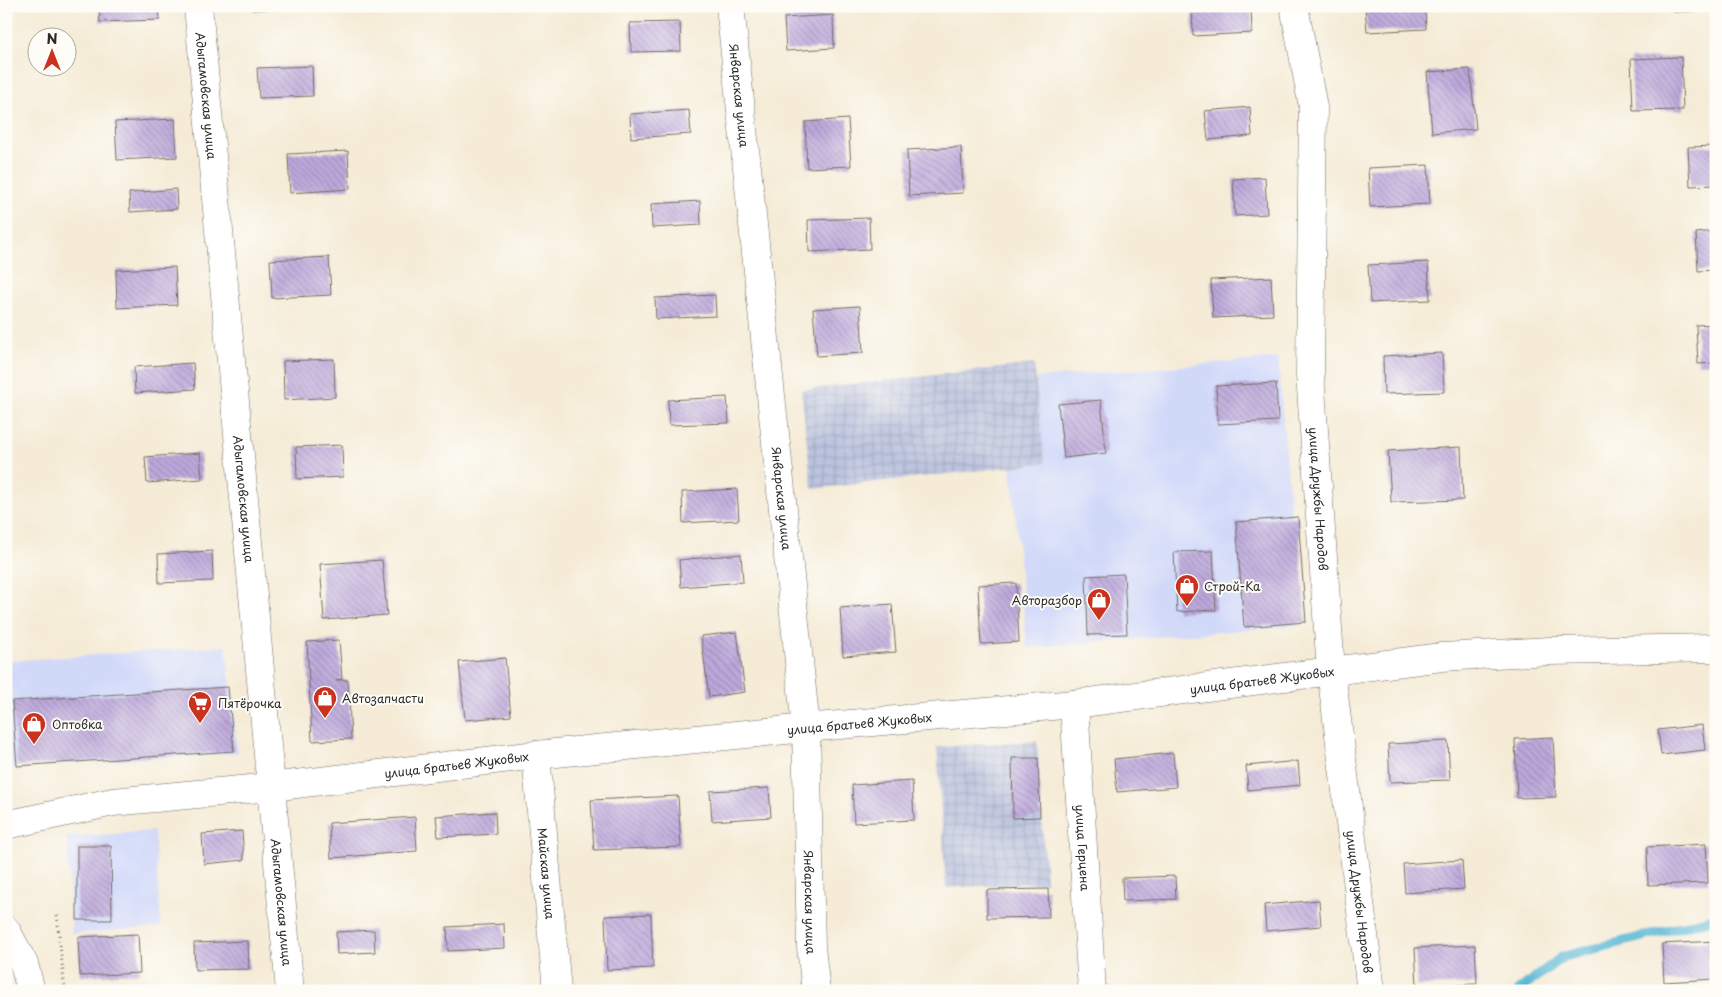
<svg xmlns="http://www.w3.org/2000/svg" width="1722" height="997" font-family="'Playpen Sans',sans-serif">
  <defs>
    <pattern id="industrial-grid" width="8" height="8" patternUnits="userSpaceOnUse" patternTransform="scale(1.25)"><rect width="8" height="8" fill="#bbc3de"/><path d="M0 4h8M4 0v8" fill="none" stroke="#a1a8bf"/></pattern>
    <pattern id="building-back-hatch" width="6" height="6" patternUnits="userSpaceOnUse" patternTransform="scale(1.25)"><rect width="6" height="6" fill="#bda9dc"/><path d="M-1 5l2 2M0 0l6 6M5-1l2 2" fill="none" stroke="#9a8ab3"/></pattern>
  </defs>
  <rect width="100%" height="100%" fill="#fdfcf7"/>
  <filter id="ink" filterUnits="userSpaceOnUse"><feTurbulence type="fractalNoise" baseFrequency=".02" numOctaves="2"/><feDisplacementMap in="SourceGraphic" scale="10" xChannelSelector="R" yChannelSelector="G"/><feConvolveMatrix kernelMatrix="1 2 1 2 8 2 1 2 1" color-interpolation-filters="sRGB"/></filter>
  <filter id="wash" filterUnits="userSpaceOnUse"><feTurbulence type="fractalNoise" baseFrequency=".0096" numOctaves="4" result="noise"/><feDisplacementMap in="SourceGraphic" scale="20" xChannelSelector="R" yChannelSelector="G"/><feGaussianBlur stdDeviation="1.12" result="paint"/><feColorMatrix in="noise" values="0 0 0 0 0 0 0 0 0 0 0 0 0 0 0 0 0 1.4 0 .05"/><feComposite in="paint" operator="in"/></filter>
  <g filter="url(#wash)">
    <rect width="100%" height="100%" fill="#f5ebd6"/>
    <path fill="#d1d9f9" d="M1278 358 1300 625 1027 648 1011 467 1045 463 1036 378Z
      M226 646 238 753 6 767V661Z
      M154 831 161 927 72 934 67 837Z"/>
    <path fill="url(#industrial-grid)" d="M1034 364 1045 463 812 489 801 390Z
      M1037 741 1046 882 946 888 937 747Z"/>
    <g fill="none" stroke-linecap="round" stroke-linejoin="round">
      <path stroke="#57b7d5" stroke-width="10" d="M1518 991 1562 957 1716 918"/>
    </g>
    <g id="blocks">
      <path fill="url(#building-back-hatch)" d="M99 6H159L160 20 100 22Z
        M252 6H299V8L252 10Z
        M1192 6H1251L1252 33 1193 36Z
        M1365 6H1425L1426 29 1367 32Z
        M1672 6H1716V11L1673 12Z
        M833 15 834 48 786 51 784 18Z
        M680 22 681 51 631 52 630 23Z
        M1681 57 1683 110 1633 111 1631 59Z
        M312 66 313 96 259 98 257 68Z
        M1470 69 1476 129 1432 133 1427 72Z
        M1250 107 1252 136 1208 140 1205 111Z
        M689 110 691 134 631 138 630 114Z
        M175 119 177 157 117 160 115 122Z
        M848 119 851 166 807 168 805 122Z
        M1716 146V185L1690 186 1688 147Z
        M961 147 963 193 909 196 907 150Z
        M348 151 350 189 290 193 288 154Z
        M1428 165 1430 204 1370 207 1368 168Z
        M1265 177 1267 214 1235 216 1233 179Z
        M176 189 177 209 130 212 129 193Z
        M700 201 701 225 652 228 651 204Z
        M869 218 870 249 809 252 808 220Z
        M1716 231V270L1698 271 1696 233Z
        M329 257 331 295 272 298 270 260Z
        M1428 262 1430 300 1370 303 1368 265Z
        M175 267 177 305 117 308 116 270Z
        M1271 277 1273 315 1213 318 1211 280Z
        M715 295 716 316 656 319 655 298Z
        M860 306 863 353 817 356 813 309Z
        M1716 324V363L1698 364 1696 325Z
        M1442 353 1444 392 1384 394 1383 356Z
        M334 359 335 397 284 400 283 361Z
        M193 363 195 389 135 393 134 367Z
        M1276 383 1278 421 1218 424 1216 386Z
        M727 397 729 423 669 425 668 400Z
        M1101 400 1106 453 1064 458 1058 404Z
        M1712 423H1716V462H1714Z
        M342 445 343 477 297 479 296 447Z
        M1461 447 1463 500 1391 502 1388 451Z
        M200 453 202 479 147 483 145 457Z
        M737 489 739 520 683 523 682 492Z
        M1298 517 1306 622 1244 627 1236 522Z
        M212 551 213 581 159 583 158 554Z
        M1213 551 1216 610 1177 612 1174 552Z
        M741 554 743 582 681 587 679 560Z
        M382 560 387 615 324 620 320 564Z
        M1124 574 1127 634 1088 635 1086 576Z
        M1016 583 1019 642 981 644 978 585Z
        M892 604 896 652 843 656 840 608Z
        M737 632 745 692 709 697 701 636Z
        M339 640 342 679 336 680H348L351 739 312 741 307 642Z
        M505 658 511 716 465 720 459 662Z
        M228 687 234 751 17 766 12 701Z
        M1702 725 1705 750 1661 755 1658 730Z
        M1553 737 1556 797 1517 798 1515 739Z
        M1448 741 1450 780 1390 782 1388 744Z
        M1173 753 1176 787 1117 792 1114 759Z
        M1012 758H1038L1040 817 1013 818Z
        M1298 761 1300 785 1248 790 1246 766Z
        M912 781 914 820 854 823 852 785Z
        M769 788 771 817 712 821 710 791Z
        M678 796 681 847 594 850 591 800Z
        M495 812 496 834 438 837 436 816Z
        M415 817 417 851 331 858 329 823Z
        M242 831 244 860 204 864 202 834Z
        M1706 844 1708 883 1648 885 1647 847Z
        M77 846H111L112 920H77Z
        M1462 860 1464 889 1405 893 1403 864Z
        M1175 876 1176 899 1123 901 1122 878Z
        M1048 889 1049 917 987 918V890Z
        M1319 900 1321 926 1266 931 1264 905Z
        M651 914 653 968 607 970 605 916Z
        M504 924 505 948 448 951 447 927Z
        M374 930 375 952 337 954 336 932Z
        M138 934 140 973 80 976 78 937Z
        M248 941 249 969 195 970 194 943Z
        M1716 941V979L1664 982 1662 944Z
        M1475 945 1477 984 1417 986 1415 948Z"/>
    </g>
  </g>
  <g filter="url(#ink)">
    <use href="#blocks" fill-opacity="0" stroke="#726e67" stroke-width="1"/>
    <g fill="none" stroke-linecap="round" stroke-linejoin="round">
      <g stroke="#726e67" stroke-width="29">
        <g id="minor">
          <path id="s1" d="M198 6 290 991"/>
          <path id="s2" d="M730 6 806 728 811 947 816 991"/>
          <path id="s3" d="M1294 6 1313 107 1310 374 1331 671 1371 991"/>
          <path id="s4" d="M1074 704 1092 991"/>
          <path id="s5" d="M536 755 557 991"/>
          <path id="s6" d="M6 825 113 802 271 787 536 755 806 728 1074 704 1442 657 1550 651 1716 648"/>
          <path d="M6 930 24 964 31 991"/>
        </g>
      </g>
      <path stroke="#726e67" stroke-width="3" stroke-dasharray="1 4" stroke-linecap="butt" d="M57 915 65 991"/>
      <use href="#minor" stroke="#fff" stroke-width="28"/>
    </g>
  </g>
  <defs>
    <g id="shop-pin" transform="scale(1.25)"><path d="M0 17L-7.5 6A9.5 9.5 0 1 1 7.5 6Z" fill="#c8321e" stroke="#fdfcf7"/><path d="M-5-2.5h2.3a2.7 3.5 0 0 1 5.4 0H5L5.5 6h-11ZM-1.5-2.5h3a1.5 2.3 0 0 0-3 0Z" fill="#fff"/></g>
    <g id="supermarket-pin" transform="scale(1.25)"><path d="M0 17L-7.5 6A9.5 9.5 0 1 1 7.5 6Z" fill="#c8321e" stroke="#fdfcf7"/><path d="M-6-5.5h2.5l.6 2H6L4.5 2H-2.5L-4.4-4H-6ZM-1.5 3.2a1.3 1.3 0 1 0 .1 0ZM3 3.2a1.3 1.3 0 1 0 .1 0Z" fill="#fff"/></g>
  </defs>
  <g fill-rule="evenodd">
    <use href="#shop-pin" x="1187" y="586"/>
    <use href="#shop-pin" x="1099" y="600"/>
    <use href="#shop-pin" x="325" y="698"/>
    <use href="#supermarket-pin" x="200" y="703"/>
    <use href="#shop-pin" x="34" y="724"/>
  </g>
  <g text-anchor="middle" dominant-baseline="central" stroke-width="4" stroke-linejoin="round" paint-order="stroke">
    <g font-size="12" fill="#2b2b2b" stroke="#fdfcf7">
      <text stroke="none"><textPath href="#s1" startOffset="90">Адыгамовская улица</textPath></text>
      <text stroke="none"><textPath href="#s2" startOffset="90">Январская улица</textPath></text>
      <text stroke="none"><textPath href="#s1" startOffset="495">Адыгамовская улица</textPath></text>
      <text stroke="none"><textPath href="#s2" startOffset="495">Январская улица</textPath></text>
      <text stroke="none"><textPath href="#s3" startOffset="495">улица Дружбы Народов</textPath></text>
      <text stroke="none"><textPath href="#s6" startOffset="1265">улица братьев Жуковых</textPath></text>
      <text stroke="none"><textPath href="#s6" startOffset="860">улица братьев Жуковых</textPath></text>
      <text stroke="none"><textPath href="#s6" startOffset="455">улица братьев Жуковых</textPath></text>
      <text stroke="none"><textPath href="#s4" startOffset="144">улица Герцена</textPath></text>
      <text stroke="none"><textPath href="#s5" startOffset="119">Майская улица</textPath></text>
      <text stroke="none"><textPath href="#s1" startOffset="900">Адыгамовская улица</textPath></text>
      <text stroke="none"><textPath href="#s2" startOffset="900">Январская улица</textPath></text>
      <text stroke="none"><textPath href="#s3" startOffset="900">улица Дружбы Народов</textPath></text>
    </g>
    <g font-size="12" fill="#2b2b2b" stroke="#fdfcf7" text-anchor="start">
      <text x="1204" y="586">Строй-Ка</text>
      <text x="1082" y="600" text-anchor="end">Авторазбор</text>
      <text x="342" y="698">Автозапчасти</text>
      <text x="218" y="703">Пятёрочка</text>
      <text x="52" y="724">Оптовка</text>
    </g>
  </g>
  <rect width="1722" height="997" fill="none" stroke="#fdfcf7" stroke-width="25"/>
  <g transform="translate(52 52)"><circle r="24" fill="#fdfcf7" stroke="#a9a8a5"/>
  <path d="M0-4L9 19L0 12L-9 19Z" fill="#c8321e"/>
  <text y="-8" font-size="14" font-weight="bold" text-anchor="middle" fill="#2b2b2b">N</text>
  </g>
</svg>
